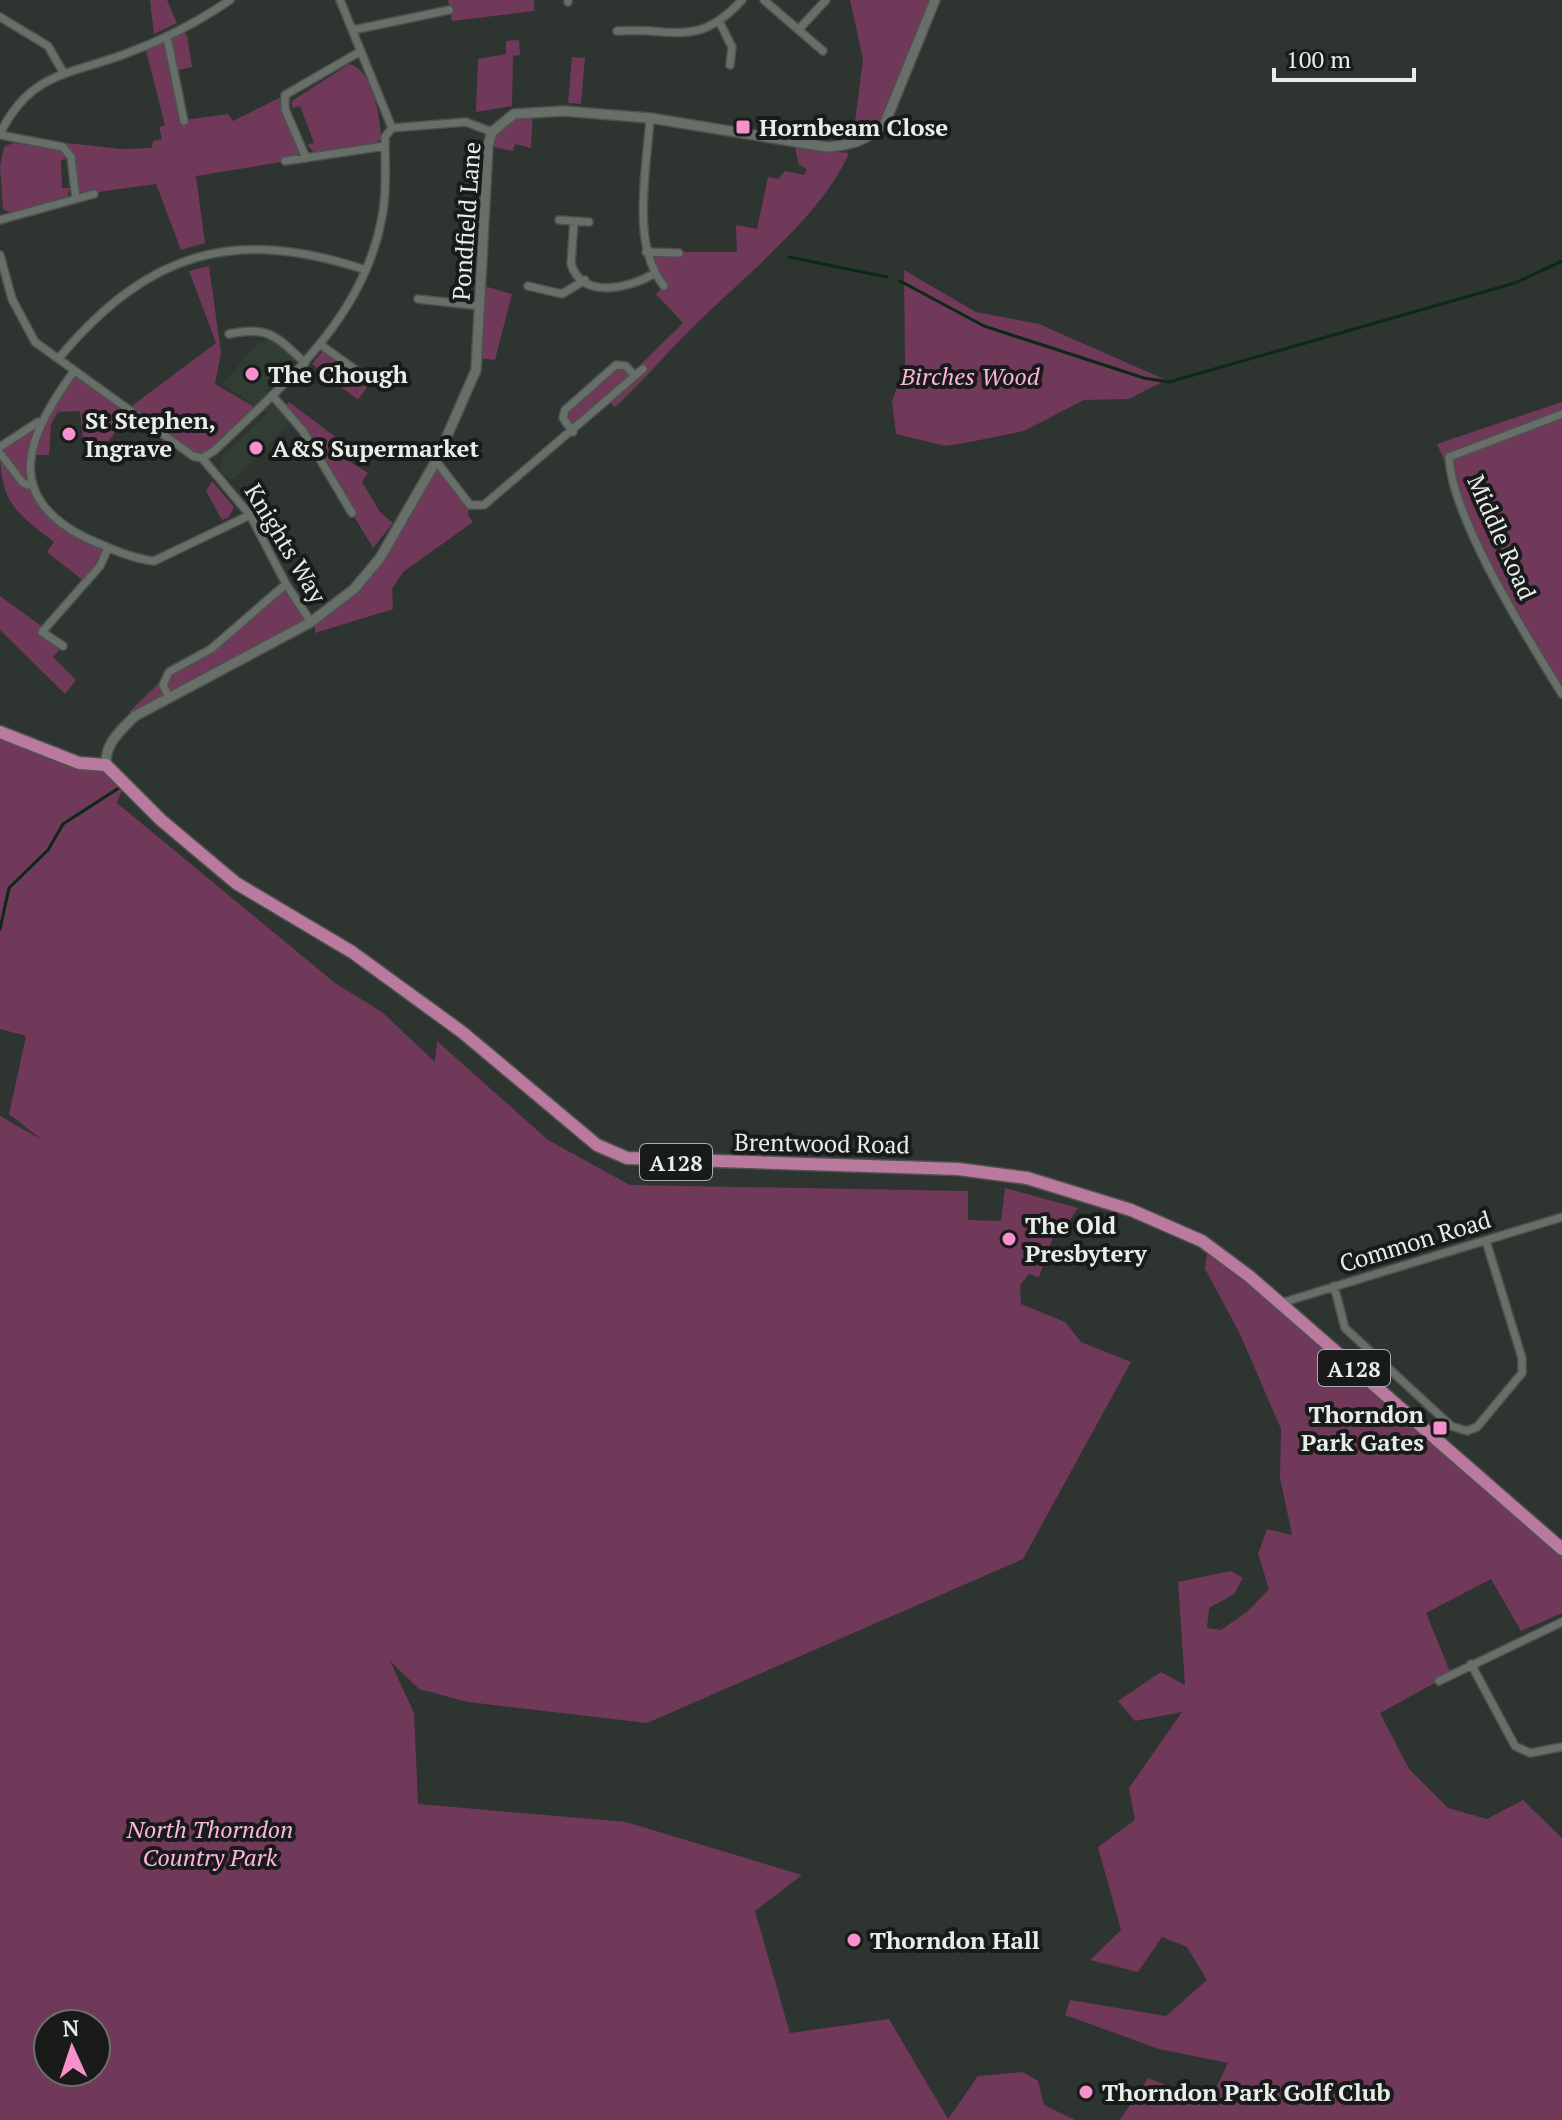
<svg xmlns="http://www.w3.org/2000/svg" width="1562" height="2120" font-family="'PT Serif',serif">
  <rect width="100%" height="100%" fill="#2e342f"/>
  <path fill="#313d33" d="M271 338 295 356 294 363 266 391 284 412 288 425 234 479 227 477 220 470 223 455 267 414 222 384 257 344Z"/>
  <path fill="#703859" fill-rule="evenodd" d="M150 0H167L177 23 154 34Z
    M448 0H534V11L452 21Z
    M850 0H935L885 123 852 145 863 59Z
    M182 31 187 35 192 67 174 71 184 120 228 114 233 121 285 95 284 107 306 158 196 176 205 243 181 250 156 184 84 194 77 190 74 155 67 146V143L122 149 152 148 153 141 162 139 159 127 165 125 145 47Z
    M519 40 520 55 513 56 512 106 476 112 478 59 506 54V41Z
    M572 57 585 58 581 104 568 103Z
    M349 64C372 68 381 119 381 139L374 144 314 152 307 145 314 143 300 106 292 108V101Z
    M533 111 531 148 515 144 513 151 488 146 498 125Z
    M13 143 64 151 68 159 61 160 62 188H70L67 199 14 213 3 210 0 166 4 147Z
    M795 148 849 153C823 215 741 279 693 327 666 353 643 382 615 407L608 401 573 432 566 424 565 410 621 365 635 376 643 369 640 365 683 323 656 294 663 286 646 252H737L736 225 757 229 768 177 778 179 785 171 804 175 807 169 799 165Z
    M209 266 221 353 215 384 258 409 202 458 193 456 129 408 112 437 85 462 80 411 58 412 51 424 49 455H30C22 515 62 526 108 548L85 582 47 552 54 542C13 511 0 501 0 447L38 422 74 371 129 408 216 343 189 271Z
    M904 270 976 312 1039 324 1166 380 1129 399 1084 400 1024 431 970 442 946 446 896 434 892 401 905 365Z
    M481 285 512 294 495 360 477 358Z
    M325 348 371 381 358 400 312 364Z
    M289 402 341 441 335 452 368 473 362 482 380 512 393 523 373 548 303 431 284 408Z
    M1562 402V694L1495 576 1437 444Z
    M436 461 469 505 468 515 473 522 403 572 392 589 393 609 315 633 314 620C372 579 401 521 436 461Z
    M212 481 234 507 229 517 222 520 206 491Z
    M286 584 311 622 135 716 129 712 164 678 201 656Z
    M0 596 44 628 43 632 63 646 53 657 76 680 65 694 0 630Z
    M0 734 106 765 124 784 117 803 335 983 382 1012 435 1062 437 1041 548 1140 630 1185 968 1191V1220L1001 1221 1005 1188 1078 1208 1070 1220 1060 1218 1039 1277 1029 1274 1020 1285 1021 1304 1065 1322 1081 1342 1131 1362 1023 1559 647 1723 468 1702 419 1689 390 1661 414 1713 418 1804 626 1822 802 1875 755 1911 790 2033 889 2019 948 2119 978 2076 1023 2072 1038 2081 1044 2105 1075 2120H0V1116L42 1140 9 1114 26 1036 0 1029ZM48 2024H96V2072H48Z
    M1208 1246 1562 1549V1613L1521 1631 1491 1579 1426 1613 1451 1674 1380 1713 1409 1769 1448 1808 1487 1819 1523 1800 1562 1838V2120H1120L1148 2078 1209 2103 1228 2063 1159 2049 1065 2015 1070 2000 1166 2016 1207 1980 1187 1947 1162 1937 1138 1972 1090 1960 1121 1930 1098 1847 1135 1820 1129 1788 1182 1712 1135 1721 1118 1701 1161 1672 1185 1685 1178 1582 1231 1571 1243 1578 1234 1594 1209 1608 1207 1628 1221 1630 1248 1611 1269 1589 1258 1554 1267 1529 1292 1535 1280 1478 1281 1429 1240 1334 1205 1269Z"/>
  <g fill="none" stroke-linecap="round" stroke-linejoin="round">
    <path stroke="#092a13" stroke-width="3" d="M789 257 887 277
      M900 281 984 326 1144 378 1169 382 1515 283 1562 261
      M0 929 9 888 48 850 63 824 122 786"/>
    <g stroke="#4d524e" stroke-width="10">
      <path id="minor" d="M340 0 392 128
        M764 0 823 51
        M568 2V0
        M0 17 48 46 63 72
        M720 23 732 47 730 65
        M799 29 826 0
        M353 30 449 10
        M617 31C674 27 697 49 742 0
        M167 37 184 121
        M650 118C647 169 630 244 664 286
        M392 128 466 122 492 132
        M0 134C30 72 69 75 125 54 163 40 197 23 230 0
        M0 135 63 147 71 157 76 199
        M306 158 285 109V95L361 51
        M285 161 385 146
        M0 220 94 194
        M559 220 589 222
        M574 221 571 264C583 301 630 287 654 274
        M646 252 679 253
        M0 255 12 299 35 342 193 456 202 458 250 515 286 584 311 622
        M528 286 562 294 585 280
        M418 299 480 306
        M229 334C269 325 277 337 305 363
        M321 345 371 381
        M59 358C148 252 233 226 366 270
        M74 371C29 434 0 494 84 537 107 547 129 558 154 561L250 515
        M272 395 303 431 352 513
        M1562 414 1449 457C1452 519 1528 639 1562 694
        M573 432 563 418 565 410 616 365 626 366 635 376
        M0 447 38 422
        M0 453 22 482 28 485
        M202 458 214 451C284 384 364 318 382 217 387 191 385 164 385 137L392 128
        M436 461 470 505H484L643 369
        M63 646 42 632 100 566 108 548
        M169 697 163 685 169 672 211 649 286 584
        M1334 1286 1345 1328 1451 1426 1467 1431 1477 1427 1522 1373V1358L1486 1241
        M1281 1303 1562 1217
        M1471 1664 1515 1746 1530 1753 1562 1747
        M1439 1681 1562 1622"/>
    </g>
    <g stroke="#4d524e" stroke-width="12">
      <path id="tertiary" d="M106 765C105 743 120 731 135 716L311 622 354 589 380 558 436 461 476 370 488 146 492 132 514 114 564 111 650 118 827 147C852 145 866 141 885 123L935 0"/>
    </g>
    <g stroke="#4d524e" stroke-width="15">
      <path id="primary" d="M0 732 79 763 106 765 161 820 236 883 352 952 462 1032 597 1145 627 1158 958 1169 1027 1178 1131 1210 1202 1241 1249 1276 1562 1549"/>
    </g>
    <use href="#minor" stroke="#686f69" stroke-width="7"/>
    <use href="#tertiary" stroke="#686f69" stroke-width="9"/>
    <use href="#primary" stroke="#ba799e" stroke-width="12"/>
  </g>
  <g fill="#f890cc" stroke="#181b19" stroke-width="3">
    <rect x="735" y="119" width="16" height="16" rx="4"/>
    <circle cx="252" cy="374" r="8"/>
    <circle cx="69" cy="434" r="8"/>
    <circle cx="256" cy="448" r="8"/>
    <circle cx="1009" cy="1239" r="8"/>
    <rect x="1432" y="1420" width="16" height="16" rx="4"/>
    <circle cx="854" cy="1940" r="8"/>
    <circle cx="1086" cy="2092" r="8"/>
  </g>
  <g text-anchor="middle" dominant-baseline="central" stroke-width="8" stroke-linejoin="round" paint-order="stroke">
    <g fill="#181b19" stroke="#aaaeab" stroke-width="2">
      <rect x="640" y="1144" width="72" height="36" rx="6"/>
      <rect x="1318" y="1350" width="72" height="36" rx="6"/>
    </g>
    <g font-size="22" font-weight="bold" fill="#e9edea">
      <text x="676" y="1162">A128</text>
      <text x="1354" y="1368">A128</text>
    </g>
    <g font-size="24" font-weight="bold" fill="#e9edea" stroke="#181b19" text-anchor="start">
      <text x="759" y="127">Hornbeam Close</text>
      <text x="268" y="374">The Chough</text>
      <text x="85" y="420">St Stephen,<tspan x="85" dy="28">Ingrave</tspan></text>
      <text x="272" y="448">A&amp;S Supermarket</text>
      <text x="1025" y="1225">The Old<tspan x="1025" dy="28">Presbytery</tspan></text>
      <text x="1424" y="1414" text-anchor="end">Thorndon<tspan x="1424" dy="28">Park Gates</tspan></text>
      <text x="870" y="1940">Thorndon Hall</text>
      <text x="1102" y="2092">Thorndon Park Golf Club</text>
    </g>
    <g font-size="24" fill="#e9edea" stroke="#181b19">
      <text transform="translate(466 221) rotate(-86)">Pondfield Lane</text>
      <text transform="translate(1502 537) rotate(66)">Middle Road</text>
      <text transform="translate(286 543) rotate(59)">Knights Way</text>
      <text transform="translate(822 1143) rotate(1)">Brentwood Road</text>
      <text transform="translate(1415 1241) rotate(-17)">Common Road</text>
    </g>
    <g font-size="24" font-style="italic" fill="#feb4dd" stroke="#181b19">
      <text x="970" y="376">Birches Wood</text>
      <text x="210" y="1829">North Thorndon<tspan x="210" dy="28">Country Park</tspan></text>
    </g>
  </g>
  <g transform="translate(72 2048) rotate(357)"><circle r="38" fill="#181b19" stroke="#6c6f6d" stroke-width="2"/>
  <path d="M0-6L14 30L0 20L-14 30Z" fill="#f890cc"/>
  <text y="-12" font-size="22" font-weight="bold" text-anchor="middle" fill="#e9edea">N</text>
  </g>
  <path d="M1274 68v12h140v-12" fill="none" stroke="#e9edea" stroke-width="4"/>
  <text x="1286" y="68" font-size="24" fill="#e9edea" stroke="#181b19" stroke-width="6" paint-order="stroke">100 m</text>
</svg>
